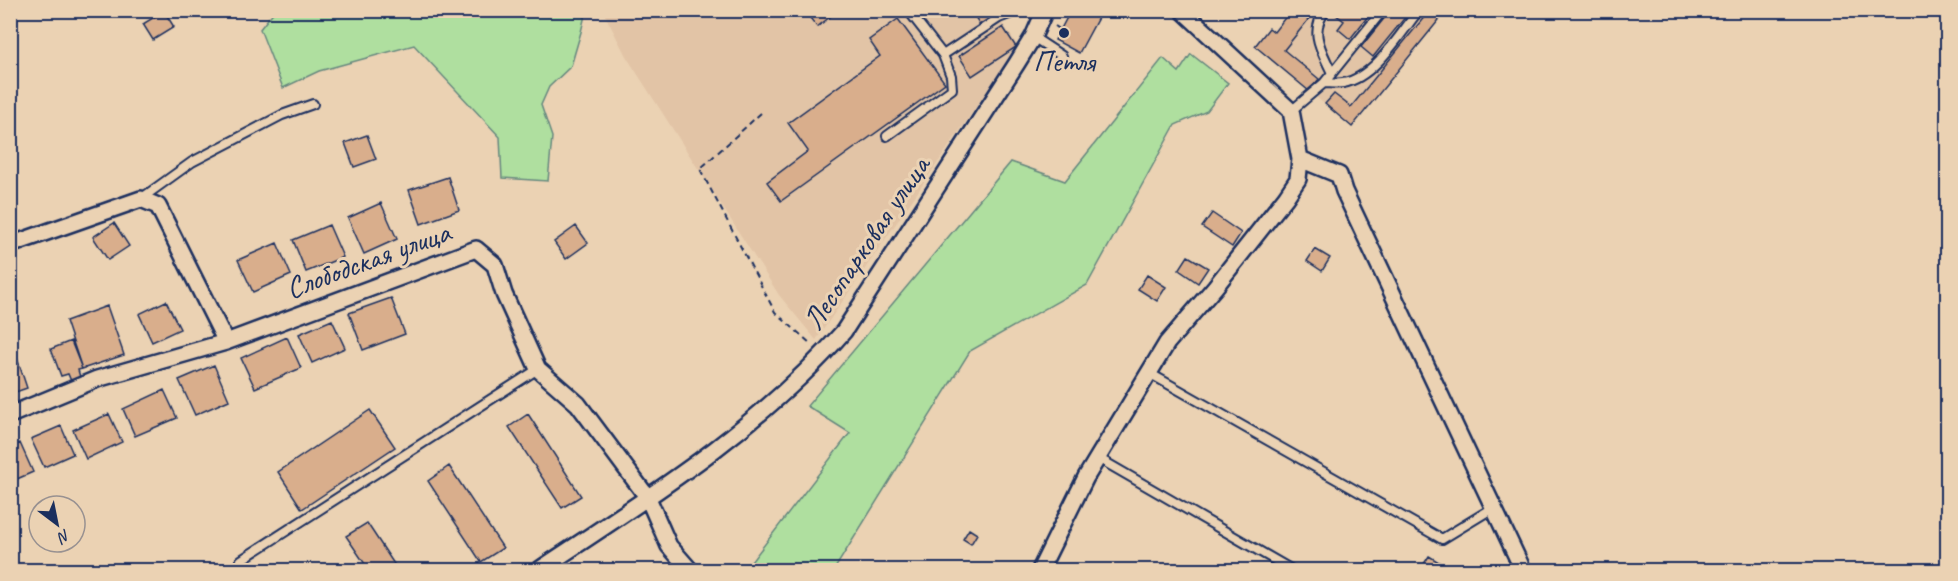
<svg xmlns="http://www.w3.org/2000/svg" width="1958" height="581" font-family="Caveat,sans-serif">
  <rect width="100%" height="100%" fill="#ebd2b3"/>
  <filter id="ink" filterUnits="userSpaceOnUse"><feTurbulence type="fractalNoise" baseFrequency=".0167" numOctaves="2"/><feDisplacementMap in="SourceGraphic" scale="12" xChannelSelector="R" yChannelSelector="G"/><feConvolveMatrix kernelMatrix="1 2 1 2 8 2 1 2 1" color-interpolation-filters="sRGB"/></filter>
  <g filter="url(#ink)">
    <path fill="#e2c4a6" d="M603 11H994L1018 46 816 340 779 295 626 56Z
      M1291 11H1447L1352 127 1255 46 1269 28 1274 32Z"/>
    <path fill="#afdf9f" stroke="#65877e" stroke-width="1.5" d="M275 10 586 11 581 32 571 66 549 87 541 105 552 137 548 181 502 178 500 137 414 45 319 71 283 88 260 29Z
      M1191 54 1228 83 1207 111 1175 125 1087 285 970 351 834 570H745L850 433 807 406 1011 162 1065 181 1163 58 1179 72Z"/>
    <path fill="#d9ae8c" stroke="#1b2f5e" stroke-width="1.5" d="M804 10H839L817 27Z
      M971 10H985L990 19 980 25Z
      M1071 10H1093L1100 14 1079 53 1055 40Z
      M1291 10H1316L1284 50 1319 79 1309 91 1255 46 1269 28 1274 32Z
      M1338 10H1373L1350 39 1338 29 1344 21 1335 14Z
      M1391 10H1411L1373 57 1361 47Z
      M1430 10H1447L1352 127 1325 104 1334 94 1351 107Z
      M164 11 174 27 153 40 143 24Z
      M898 19 945 83 781 201 767 182 808 151 788 123 880 56 869 40Z
      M1003 27 1016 47 972 76 959 56Z
      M367 135 376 159 354 167 345 143Z
      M448 177 459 210 421 224 409 190Z
      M381 203 397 239 364 254 348 218Z
      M1212 213 1241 233 1232 247 1202 227Z
      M114 223 129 246 108 260 93 237Z
      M329 225 343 257 306 272 293 240Z
      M576 226 588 243 566 259 554 242Z
      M277 243 291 275 253 292 238 260Z
      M1315 249 1330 258 1322 271 1307 261Z
      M1188 256 1208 268 1198 283 1179 270Z
      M1147 275 1166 287 1157 301 1138 289Z
      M391 298 405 334 363 350 349 313Z
      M166 301 180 329 152 342 139 314Z
      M107 306 124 355 82 369 66 321Z
      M332 320 345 348 312 363 299 334Z
      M287 337 301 368 255 388 241 358Z
      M71 341 82 369 78 370 80 377 71 381 68 374 61 376 51 349Z
      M10 346H13L27 388 10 394Z
      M214 365 229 400 195 415 179 380Z
      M164 390 177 418 135 436 123 409Z
      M370 410 395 447 302 509 278 472Z
      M109 414 122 442 86 459 73 430Z
      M528 414 581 496 562 508 509 427Z
      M61 426 73 454 44 467 31 439Z
      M20 443 33 472 10 482V447Z
      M449 466 503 548 481 562 428 481Z
      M367 523 398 570H369L346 536Z
      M969 529 977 534 971 544 963 539Z
      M1429 556 1442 564 1438 570H1420Z"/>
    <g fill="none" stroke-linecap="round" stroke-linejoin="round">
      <g stroke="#1b2f5e" stroke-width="12">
        <path id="service" d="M908 10 943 55 999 18 1020 10
          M1326 10C1308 32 1322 51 1332 73
          M1033 37 1062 56
          M1324 83 1383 10
          M1291 111 1324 83C1330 83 1337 84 1343 83 1374 78 1400 34 1419 10
          M887 136 952 89 951 76 943 55
          M142 198 192 162 282 115 313 104
          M1149 373 1442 539 1493 508
          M1098 458 1292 570
          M241 560 538 369"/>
      </g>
      <g stroke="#1b2f5e" stroke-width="20">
        <path id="minor" d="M1300 159 1339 175 1344 191 1523 570
          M10 245 141 199 158 206 226 342
          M10 415 97 379 226 342 476 249 495 265 504 294 538 369 578 404 648 498 669 546 690 570
          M539 570C646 499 759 429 844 331L1017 63 1033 37 1045 10
          M1040 570 1086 477 1167 343 1215 287 1286 197 1298 179 1300 159 1291 111 1182 10"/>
      </g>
      <path stroke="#1b2f5e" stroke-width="2" stroke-dasharray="6 4.5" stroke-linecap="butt" d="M1055 26 1061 30
        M761 113 700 169 775 312 812 345"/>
      <use href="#service" stroke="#ebd2b3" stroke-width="8"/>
      <use href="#minor" stroke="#ebd2b3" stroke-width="15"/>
    </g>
  </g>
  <circle fill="#1b2f5e" stroke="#ebd2b3" stroke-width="2" cx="1064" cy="33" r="6"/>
  <g text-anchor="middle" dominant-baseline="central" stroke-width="6" stroke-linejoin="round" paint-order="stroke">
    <g font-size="30" fill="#1b2f5e" stroke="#ebd2b3">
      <text x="1064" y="61">Петля</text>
    </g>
    <g font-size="30" fill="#1b2f5e" stroke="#ebd2b3">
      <text transform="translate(866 243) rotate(-56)">Лесопарковая улица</text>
      <text transform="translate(368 260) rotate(-20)">Слободская улица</text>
    </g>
  </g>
  <rect width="1958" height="581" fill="none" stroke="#ebd2b3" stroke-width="36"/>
  <rect x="18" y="18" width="1922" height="545" fill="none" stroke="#1b2f5e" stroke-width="2" filter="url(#ink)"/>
  <g transform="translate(57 524) rotate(148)"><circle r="28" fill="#ebd2b3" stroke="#989191" stroke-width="1.5"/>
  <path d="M0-4.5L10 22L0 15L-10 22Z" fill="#1b2f5e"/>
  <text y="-9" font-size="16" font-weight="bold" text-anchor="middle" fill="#1b2f5e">N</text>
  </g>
</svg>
